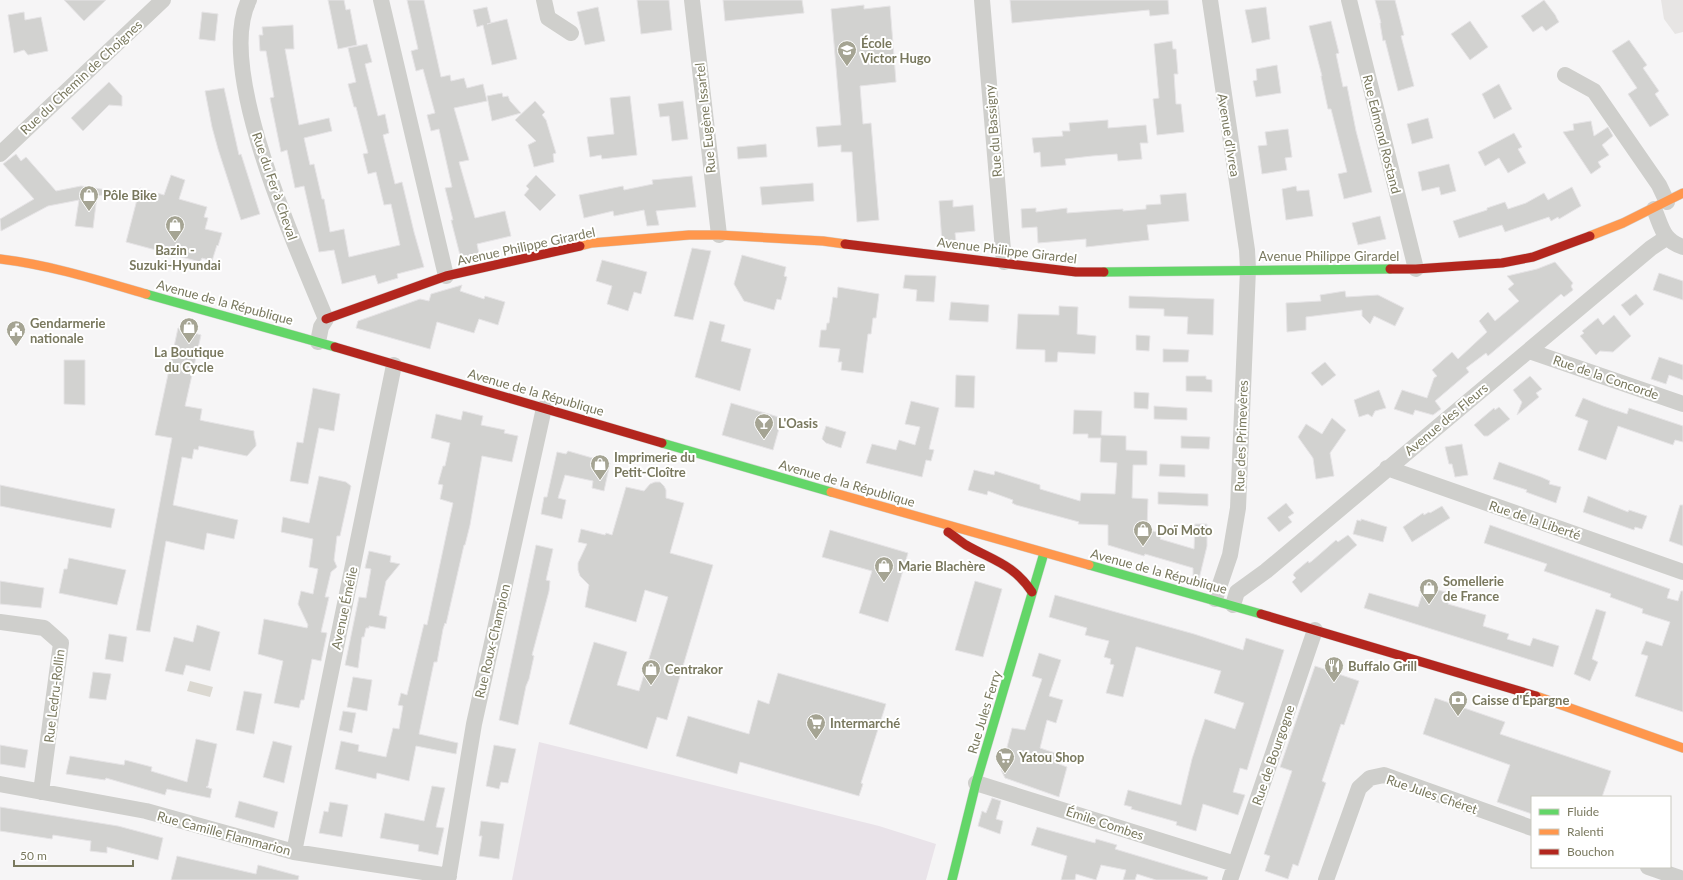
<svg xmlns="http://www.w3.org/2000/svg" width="1683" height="880" font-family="Lato,sans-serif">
  <rect width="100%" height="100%" fill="#f6f5f6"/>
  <path fill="#e7e5e4" d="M1661 0H1683V32L1675 34 1664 19Z"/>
  <path fill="#e9e3e9" d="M539 742 879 826 936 844 926 880H512Z"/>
  <path fill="#dbd8d1" d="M190 681 213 687 210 697 187 691Z"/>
  <path fill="#d2d2d0" stroke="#e6e4e6" d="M64 0H106L84 21Z
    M328 0H344L346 10 350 9 357 45 338 49Z
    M407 0H424L441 77 450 75 451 81 464 78 467 88 483 84 487 101 454 108 469 160 459 162 475 218 505 211 511 236 477 244 479 254 461 259 451 220H453L445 188 452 187 439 129 431 131 427 115 435 113 423 69 416 71 411 51 418 49Z
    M637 0H669L672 30 641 34Z
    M723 0H802L804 13 725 21Z
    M1010 0H1168L1169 14 1150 16 1149 10 1012 23Z
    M1375 0H1395L1404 35 1401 36 1414 86 1398 91 1385 40 1383 41 1380 23H1381Z
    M1544 0 1556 16V17L1559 22 1546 31 1542 26 1533 32 1521 16Z
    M864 5V9L890 6 896 82 860 86 863 124 871 123 879 220 857 222 852 152H841V145L818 147 816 127 841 125 831 9Z
    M487 7 491 23 487 24 507 19 517 59 492 65 483 25 477 27 473 10Z
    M598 7 605 41 585 45 577 12Z
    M1266 7 1270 39 1252 43 1245 10Z
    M24 12 25 20 41 17 48 51 28 55 24 50 14 53 8 15Z
    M202 12 218 14 215 41 199 39Z
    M1331 21 1339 53 1336 54 1343 87 1347 86 1356 131 1372 192 1344 199 1338 174 1347 172 1331 109H1328L1321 76H1322L1309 26Z
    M1470 21 1488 47 1470 60 1451 34Z
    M293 25 294 49H285L299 125 329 118 332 131 304 138 310 165 314 164 322 199H324L330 232 344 229 349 257 400 245 391 204 384 205 376 172 368 174 363 154 368 153 356 107H354L348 84 356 82 348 48 367 44 372 62 365 64 378 116 385 114 389 133 383 135 395 184 402 182 414 232 424 267 397 274 398 278 378 284 375 275 342 284 334 250 319 252 304 186 295 188 287 150 281 152 270 98 274 97 266 51H260L259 35H263L262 27Z
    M1629 40 1647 65 1643 68 1659 91 1655 94 1669 115 1650 127 1628 94 1637 88 1612 51Z
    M1172 41 1173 49H1176L1178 74H1174L1176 104H1181L1184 132 1157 135 1153 99 1159 98 1154 44Z
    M1277 65 1281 93 1256 97 1253 81 1257 80 1256 69Z
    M109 82 122 96V106L109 105 83 131 71 118Z
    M1499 84 1512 109 1494 119 1482 94Z
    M224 88 239 155 241 154 260 214 241 220 218 149 212 127 205 91Z
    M502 93 503 97 508 96 510 101 521 113 492 121 487 96Z
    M630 96 637 155 602 159 601 155 590 157 587 137 614 134 610 98Z
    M535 101 545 112 542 115 546 120 556 153 553 154 554 162 534 167 528 145 536 141 515 120Z
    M683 101 688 139 672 141 669 116 660 117 658 104Z
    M1428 118 1433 138 1412 144 1407 124Z
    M1108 120V128L1146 125 1148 143H1140L1142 159 1118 161 1117 154 1092 156 1065 159 1066 165 1041 167 1040 152 1034 153 1032 138 1063 136 1062 131H1070L1069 123Z
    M1591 121 1594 136 1608 127 1613 136 1602 145 1609 155 1598 162 1601 167 1591 174 1563 132 1574 130 1573 124Z
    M1288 129 1292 157 1285 158 1287 170 1262 174 1258 146 1267 145 1265 132Z
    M1514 133 1522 147 1518 149 1526 163 1508 173 1499 158 1485 166 1478 152Z
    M766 144 767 157 738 159 737 147Z
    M16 154 21 161 26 157 56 191 81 186 114 191V193L97 196 93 228 75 226 79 200 48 206 1 231 0 219 34 199 3 164Z
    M1449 164 1456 191 1441 195 1439 187 1422 191 1418 172Z
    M171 175 185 180 179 199 207 207 204 217 208 218 205 229 222 233 218 246 217 245 212 261 202 258 200 262 126 242 140 188 164 195Z
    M536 175 556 195 540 211 524 195 529 189 526 186Z
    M692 176 696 207 656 211 659 225 647 226 644 210 614 216 613 211 584 218 579 195 623 186 624 190 653 184 652 180Z
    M813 183 814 201 762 205 760 187Z
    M1296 186 1297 191 1309 190 1313 216 1286 220 1282 189Z
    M1572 187 1581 206 1559 219 1558 217 1551 221 1549 217 1505 232 1502 225 1459 238 1453 221 1487 210V208L1505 202 1508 209 1526 203 1544 193 1548 200Z
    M1186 193 1189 221 1147 225 1149 240 1086 247V239L1038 243 1037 227 1022 228 1021 209 1036 208V212L1067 208V213L1123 209V211L1146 209V205L1161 204 1160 195Z
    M953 200V207L973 205 975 231 955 233 956 241 942 242 939 201Z
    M1380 216 1386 239 1358 245 1352 223Z
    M692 248 711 251 693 320 674 316Z
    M742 255 786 267 784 276 787 277 781 300 777 299 774 310 744 301 734 284Z
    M602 260 647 272 641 294 634 292 628 311 607 304 612 286 596 281Z
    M1555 262 1573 283 1571 286 1573 290 1564 297 1561 294 1488 356 1486 353 1466 368 1469 372 1435 401 1441 409 1433 415 1415 410 1413 415 1394 409 1402 390 1427 398 1434 378 1437 376 1432 370 1452 352 1458 359 1487 332 1479 321 1488 312 1495 321 1519 301 1508 289 1514 284 1507 276 1537 269Z
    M1659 273 1683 281V300L1653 290Z
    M905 275 936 276 934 302 916 301 917 290 903 288Z
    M462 285 460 291 484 299 485 296 505 302 498 325 479 319 474 333 437 322 430 349 356 328 358 321 420 299 429 301 431 294Z
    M838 287 879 294 876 318H873L871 334H868L863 373 841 370 842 362H838L840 349 819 347 821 330H826L827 323H829L833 297 837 298Z
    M1345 291 1346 297 1378 295 1404 308 1395 326 1374 316 1370 324 1362 316V310L1306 317V330L1287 332 1286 303 1321 301 1320 295Z
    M1636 294 1644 304 1630 316 1621 305Z
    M1129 296 1214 299 1213 335 1187 334 1188 317 1164 316V309L1129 308Z
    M951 302 989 305 988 322 949 320Z
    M1059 306 1078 307 1077 334 1096 336 1095 354 1058 352 1057 362H1045V350L1016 349 1018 314 1059 315Z
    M1614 315 1631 336 1613 352 1600 351 1596 355 1580 336 1584 333 1582 331 1598 318 1603 325Z
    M710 321 725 325 721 341 751 349 740 391 695 377Z
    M178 328 201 335 185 406 202 409 200 420 204 421 254 431V435L256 443V446L247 456 199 446 198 450 194 449 192 459 182 457 173 505 238 520 234 539 207 533 204 550 166 541 150 632 136 630 172 438 155 435Z
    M1136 335 1150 336 1149 351 1136 350Z
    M1163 349 1189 350 1188 362H1163Z
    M1659 357 1683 365V380L1669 375 1666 384 1651 379Z
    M64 360H85V405L64 404Z
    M1325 362 1336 375 1322 386 1311 373Z
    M956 375 975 376 974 408 955 407Z
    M1186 376H1206V379L1212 380V392L1186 391Z
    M1530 376 1542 389 1536 393 1539 397 1517 415 1522 402 1513 390Z
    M313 388 340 394 334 431 319 428 308 484 290 481 297 442 303 443Z
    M1379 390 1386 408 1375 411 1372 417 1368 414 1359 417 1354 400Z
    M1134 392 1149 393 1148 409 1134 408Z
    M1583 398 1603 406 1627 414 1629 408 1683 426V442L1675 440 1673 445 1618 426 1606 460 1578 450 1588 421 1575 416Z
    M911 401 939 408 929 449 934 450 931 461 926 460 922 477 866 463 872 444 896 450 899 440 915 445 920 427 905 424Z
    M731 403 782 418 773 450 722 435Z
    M1154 406 1187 408V420L1154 419Z
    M1499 407 1510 419 1488 436H1484L1474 425 1494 408 1495 410Z
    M1074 410 1102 411 1101 435 1126 436V450L1147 451V465H1133L1132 498 1148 499 1147 529 1162 534 1160 539 1194 549 1195 524H1207V546L1199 579 1193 578V568L1145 554 1144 556 1108 545V525L1078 524 1079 522 1016 505 1012 503 1013 500 988 491 987 495 968 490 974 470 994 475 995 471 1040 485V489L1080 501 1081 493 1115 494 1117 463 1100 462 1101 438H1088V434H1073Z
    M463 411 483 416 481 425 505 430 504 433 518 436 512 462 482 456 470 525 465 545H464L446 624 445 623 443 629 437 662H434L419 734 458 743 456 754 416 746 409 781 377 773 376 779 335 769 341 741 359 745 358 751 386 757 393 728 399 729 403 706 398 705 401 693 407 695 424 624 427 625 453 503 440 499 443 485 438 484 443 466H445L450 443 431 438 436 414 461 420Z
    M1332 418 1346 430 1330 453 1334 476 1316 479 1313 458 1298 437 1306 424 1322 434Z
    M826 426 846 432 841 448 826 443 822 439Z
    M1181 436 1210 437 1209 449 1181 448Z
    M1462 444 1468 475 1455 477 1452 464H1449L1445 447Z
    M568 451 610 463 604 491 592 488 593 481 565 475 558 498 566 500 562 519 541 514 544 497H547L557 452 566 454Z
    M1499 462 1541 477 1550 481 1549 484 1561 487 1556 503 1526 492 1527 490 1493 479Z
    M1160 464 1185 465V477L1159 476Z
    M319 476 346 482 351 486 340 536H337L334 560 337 567 331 572 325 597H329L321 632 327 633 321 661 312 659 304 700H301L299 708 274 703 283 661 258 654 264 619 307 628 308 625 298 604 301 591 313 594 318 569 309 567 313 539 281 532 283 517 309 523Z
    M655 482H660L664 486 666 490V498L684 503 670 553 713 565 667 720 657 717 647 749 569 724 594 642 627 652 617 685 639 691 668 597 645 590 636 622 585 607 589 585 580 576 578 570V563L587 544 578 542 581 529 605 535 606 533 612 535 626 487 644 491 650 484Z
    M0 485 115 509 111 528 0 506Z
    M1158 492 1208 494V506L1158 504Z
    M1588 496 1628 512 1629 510 1647 516 1642 529 1635 527 1634 530 1583 512Z
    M1286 503 1294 513 1288 517 1292 522 1279 532 1267 518Z
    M1680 505H1683V546L1669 541Z
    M1442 506 1450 518 1412 542 1403 527 1423 513 1424 515 1429 512 1430 513Z
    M1361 519 1387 527 1383 542 1353 534 1357 520 1361 521Z
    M1490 525 1670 589 1667 598 1678 601 1681 591H1683V712L1635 696 1648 656 1641 654 1646 641 1662 646 1670 622 1642 613 1643 609 1610 597 1611 594 1544 571 1547 564 1484 543Z
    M830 530 908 553 888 622 859 613 872 571 822 557Z
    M1348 535 1357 545 1301 593 1292 582 1296 578 1293 575 1295 572 1308 561 1309 563 1312 561 1336 540 1338 542Z
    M536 545 553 549 546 580 550 581 549 591 532 655 534 656 529 679 526 686 518 725 499 720Z
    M369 551 391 556 390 562 400 564 386 581 379 615 387 617 385 629 369 626V628H366L364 637H362L358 668 345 665 359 597 366 598 371 569 365 568Z
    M69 558 126 570 117 605 59 593 64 569H67Z
    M0 581 44 588 41 608 0 604Z
    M975 581 1002 589 983 657 955 650Z
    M1425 586 1452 594 1448 604 1486 615 1483 626 1509 634 1507 639 1530 646 1533 638 1559 646 1553 667 1364 608 1369 593 1418 607Z
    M1055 595 1194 634 1243 650 1246 638 1284 650 1247 770 1240 768 1233 792 1245 795 1238 815 1203 804 1196 831 1176 825 1177 822 1131 809 1132 807 1124 805 1128 790 1181 805 1192 759 1205 719 1235 729 1244 703 1214 693 1221 671 1138 647H1136L1123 697 1106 693 1114 665 1110 664 1111 659 1104 657 1109 641 1085 635 1087 628 1049 617Z
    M1596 609 1606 612 1592 659 1598 662 1590 681 1574 674Z
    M197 625 220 632 210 671 186 665 183 675 165 671 174 637 193 642Z
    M109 634 127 637 123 662 105 659Z
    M1039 653 1061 660 1049 696 1063 700 1056 723 1047 720 1040 748 1061 755 1059 764 1067 767 1059 797 1005 778 1001 770 1012 728 1025 730 1042 679 1032 676Z
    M1315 666 1359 681 1344 725 1341 724 1322 781 1326 783 1298 866 1293 864 1288 879 1265 871 1270 856 1264 854 1292 771 1280 767Z
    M93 672 111 674 106 700 89 698Z
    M778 673 886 704 861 783 863 784 859 796 740 762 737 774 676 756 688 716 749 734 758 700 769 704Z
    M353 677 372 680 367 711 347 707Z
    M244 691 262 694 254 734 236 730Z
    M1435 698 1505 722 1500 734 1611 771 1602 797H1532V814L1497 802 1510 765 1423 734Z
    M343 711 356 713 352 733 339 730Z
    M196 739 217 744 208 786 206 787 212 789 210 798 167 789 165 795 106 778 105 780 66 774 70 756 124 765 125 760 152 767 151 771 187 782Z
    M273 741 292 746 284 783 263 777Z
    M0 745 28 750 25 768 0 764Z
    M494 745 516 749 508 783 501 782 499 789 486 786Z
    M432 786 445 788 436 827 444 828 438 855 418 851 419 845 380 838 385 813 424 821Z
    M992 798 1001 801 996 819 1003 821 1000 834 978 826 982 811 986 813Z
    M239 801 278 812 274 828 235 817Z
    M330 802 348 805 342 837 319 833 324 811 328 812Z
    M0 807 118 826 163 838 158 860 107 847V853L90 851 91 841 53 835 52 839 0 831Z
    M481 821 504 824 499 859 479 856 482 836H479Z
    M1037 827 1095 843 1096 839 1117 845 1115 849 1208 877 1207 880H1156L1137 874 1135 880H1123L1126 870 1101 865 1096 880 1076 874 1075 880H1061L1067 856 1031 845Z
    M177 856 256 874 258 865 299 876 298 880H171Z"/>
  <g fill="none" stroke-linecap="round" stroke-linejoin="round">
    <g stroke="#d3d2d1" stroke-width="10">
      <path id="fast" d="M1104 272 1390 269
        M146 294 335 347
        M662 443 831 492
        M1089 565 1261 614
        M952 880 976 783 1044 553"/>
    </g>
    <g stroke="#d3d2d1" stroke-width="10">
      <path id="slow" d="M1590 236 1623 223 1683 193
        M580 246 592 243 689 235H719L823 241 845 244
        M0 259C50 265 98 280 146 294
        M831 492 1089 565
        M1536 696 1683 748"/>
    </g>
    <g stroke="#d3d2d1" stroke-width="10">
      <path id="jam" d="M845 244 1076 272H1104
        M1390 269H1416L1502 263 1533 257 1590 236
        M326 319 446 276 580 246
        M335 347 662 443
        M948 532C954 536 960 541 966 545 994 561 1013 564 1032 592
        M1261 614 1536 696"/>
    </g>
    <path stroke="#cfcfcc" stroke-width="16" d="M249 0C214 69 298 250 326 319L321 327 318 342
      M381 0 446 276
      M544 0 548 18 571 33
      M692 0 719 235
      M982 0 1004 262
      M1210 0 1247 250 1248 269 1238 508 1230 555 1215 599
      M1349 0 1416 269
      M1565 75 1594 91 1659 185 1667 202
      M0 154 163 0
      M1654 209C1662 227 1662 240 1683 247
      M1529 351 1683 404
      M1387 468 1683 572
      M1233 605 1237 592 1266 571 1651 248 1666 238
      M0 622 44 628 61 643 41 792
      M976 783 1235 864
      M0 784 146 811 294 852 449 876
      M294 852 394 365
      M1648 867 1683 879
      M448 880 474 724 544 408
      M1230 880 1315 630
      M1326 880 1359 788 1370 778 1384 775 1532 828"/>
    <use href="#fast" stroke="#63d668" stroke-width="9"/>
    <use href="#slow" stroke="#ff974d" stroke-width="9"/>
    <use href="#jam" stroke="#b3261e" stroke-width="9"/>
  </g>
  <defs>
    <g id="school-pin" transform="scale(1)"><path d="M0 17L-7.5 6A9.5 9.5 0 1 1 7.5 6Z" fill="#a5a493" stroke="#fff"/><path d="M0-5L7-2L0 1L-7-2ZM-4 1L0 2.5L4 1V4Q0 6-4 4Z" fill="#fff"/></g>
    <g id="shop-pin" transform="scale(1)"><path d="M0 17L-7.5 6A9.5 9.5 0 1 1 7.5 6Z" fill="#a5a493" stroke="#fff"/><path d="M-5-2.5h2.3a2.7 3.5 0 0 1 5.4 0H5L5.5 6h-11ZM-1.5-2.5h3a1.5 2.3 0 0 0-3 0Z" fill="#fff"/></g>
    <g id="civic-pin" transform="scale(1)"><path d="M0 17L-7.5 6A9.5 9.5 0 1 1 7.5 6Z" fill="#a5a493" stroke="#fff"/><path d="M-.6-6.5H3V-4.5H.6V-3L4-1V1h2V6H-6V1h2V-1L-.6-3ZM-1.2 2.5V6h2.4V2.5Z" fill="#fff"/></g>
    <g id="bar-pin" transform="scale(1)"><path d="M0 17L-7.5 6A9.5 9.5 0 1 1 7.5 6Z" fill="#a5a493" stroke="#fff"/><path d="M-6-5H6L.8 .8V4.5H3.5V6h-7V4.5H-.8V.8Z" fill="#fff"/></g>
    <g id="restaurant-pin" transform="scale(1)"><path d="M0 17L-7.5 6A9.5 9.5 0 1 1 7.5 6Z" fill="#a5a493" stroke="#fff"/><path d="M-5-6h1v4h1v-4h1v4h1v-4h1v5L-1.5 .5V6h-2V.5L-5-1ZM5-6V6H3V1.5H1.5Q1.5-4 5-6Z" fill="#fff"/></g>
    <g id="bank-pin" transform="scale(1)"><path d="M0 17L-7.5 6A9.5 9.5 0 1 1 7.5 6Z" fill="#a5a493" stroke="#fff"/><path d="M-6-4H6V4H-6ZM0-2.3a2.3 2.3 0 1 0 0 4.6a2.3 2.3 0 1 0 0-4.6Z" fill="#fff"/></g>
    <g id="supermarket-pin" transform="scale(1)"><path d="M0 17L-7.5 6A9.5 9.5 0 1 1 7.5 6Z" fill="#a5a493" stroke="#fff"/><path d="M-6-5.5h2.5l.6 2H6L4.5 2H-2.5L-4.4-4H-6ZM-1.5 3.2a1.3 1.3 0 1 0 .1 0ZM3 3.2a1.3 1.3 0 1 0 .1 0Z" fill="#fff"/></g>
  </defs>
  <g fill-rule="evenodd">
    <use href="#school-pin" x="847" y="50"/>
    <use href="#shop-pin" x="89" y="195"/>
    <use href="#shop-pin" x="175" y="225"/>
    <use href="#shop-pin" x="189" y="327"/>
    <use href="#civic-pin" x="16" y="330"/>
    <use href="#bar-pin" x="764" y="423"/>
    <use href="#shop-pin" x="600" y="464"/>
    <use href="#shop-pin" x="1143" y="530"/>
    <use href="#shop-pin" x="884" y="566"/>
    <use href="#shop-pin" x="1429" y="588"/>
    <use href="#restaurant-pin" x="1334" y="666"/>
    <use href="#shop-pin" x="651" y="669"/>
    <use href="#bank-pin" x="1458" y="700"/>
    <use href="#supermarket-pin" x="816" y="723"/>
    <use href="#supermarket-pin" x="1005" y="757"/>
  </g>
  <g text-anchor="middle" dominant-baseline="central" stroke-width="4" stroke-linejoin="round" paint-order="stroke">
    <g font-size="13" font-weight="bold" fill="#79785e" stroke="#fff" text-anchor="start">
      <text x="861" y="43">École<tspan x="861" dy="15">Victor Hugo</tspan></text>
      <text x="103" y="195">Pôle Bike</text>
      <text x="175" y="250" text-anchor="middle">Bazin -<tspan x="175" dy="15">Suzuki-Hyundai</tspan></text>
      <text x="30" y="323">Gendarmerie<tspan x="30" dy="15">nationale</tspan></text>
      <text x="189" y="352" text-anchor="middle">La Boutique<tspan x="189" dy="15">du Cycle</tspan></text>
      <text x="778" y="423">L'Oasis</text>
      <text x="614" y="457">Imprimerie du<tspan x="614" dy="15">Petit-Cloître</tspan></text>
      <text x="1157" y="530">Doï Moto</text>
      <text x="898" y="566">Marie Blachère</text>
      <text x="1443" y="581">Somellerie<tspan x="1443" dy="15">de France</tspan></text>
      <text x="1348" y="666">Buffalo Grill</text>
      <text x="665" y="669">Centrakor</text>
      <text x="1472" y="700">Caisse d'Épargne</text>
      <text x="830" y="723">Intermarché</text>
      <text x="1019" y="757">Yatou Shop</text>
    </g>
    <g font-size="13" fill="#79785e" stroke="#fff">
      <text transform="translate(81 77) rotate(-43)">Rue du Chemin de Choignes</text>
      <text transform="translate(705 118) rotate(-96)">Rue Eugène Issartel</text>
      <text transform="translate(993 131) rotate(-95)">Rue du Bassigny</text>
      <text transform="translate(1382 134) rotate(76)">Rue Edmond Rostand</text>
      <text transform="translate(1229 135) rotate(81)">Avenue d'Ivrea</text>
      <text transform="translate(275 186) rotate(71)">Rue du Fer à Cheval</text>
      <text transform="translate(526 246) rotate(-12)">Avenue Philippe Girardel</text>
      <text transform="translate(1007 250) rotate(7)">Avenue Philippe Girardel</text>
      <text x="1329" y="256">Avenue Philippe Girardel</text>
      <text transform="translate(225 302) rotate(15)">Avenue de la République</text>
      <text transform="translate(1606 377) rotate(19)">Rue de la Concorde</text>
      <text transform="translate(536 392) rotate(16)">Avenue de la République</text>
      <text transform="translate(1446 419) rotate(-40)">Avenue des Fleurs</text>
      <text transform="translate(1241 436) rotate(-88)">Rue des Primevères</text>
      <text transform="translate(847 483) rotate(16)">Avenue de la République</text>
      <text transform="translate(1535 520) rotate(19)">Rue de la Liberté</text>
      <text transform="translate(1159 571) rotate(15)">Avenue de la République</text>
      <text transform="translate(344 608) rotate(-78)">Avenue Émélie</text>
      <text transform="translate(492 641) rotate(-77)">Rue Roux-Champion</text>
      <text transform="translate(54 696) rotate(-83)">Rue Ledru-Rollin</text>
      <text transform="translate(984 712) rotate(-73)">Rue Jules Ferry</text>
      <text transform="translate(1273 755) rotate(-71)">Rue de Bourgogne</text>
      <text transform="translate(1432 794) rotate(19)">Rue Jules Chéret</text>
      <text transform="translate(1105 823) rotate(18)">Émile Combes</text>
      <text transform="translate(224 833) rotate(15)">Rue Camille Flammarion</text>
    </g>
  </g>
  <rect x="1531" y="796" width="140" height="72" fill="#ffffff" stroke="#c9c9bf"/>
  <rect x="1539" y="809" width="20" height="6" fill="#63d668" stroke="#c9c9bf"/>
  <text x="1567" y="816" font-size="12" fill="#79785e">Fluide</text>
  <rect x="1539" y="829" width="20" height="6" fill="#ff974d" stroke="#c9c9bf"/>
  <text x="1567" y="836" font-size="12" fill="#79785e">Ralenti</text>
  <rect x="1539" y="849" width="20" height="6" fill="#b3261e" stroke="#c9c9bf"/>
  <text x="1567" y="856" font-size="12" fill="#79785e">Bouchon</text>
  <path d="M14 860v6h119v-6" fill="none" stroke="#79785e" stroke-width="2"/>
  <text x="20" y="860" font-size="12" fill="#79785e" stroke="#ffffff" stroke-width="3" paint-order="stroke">50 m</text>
</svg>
